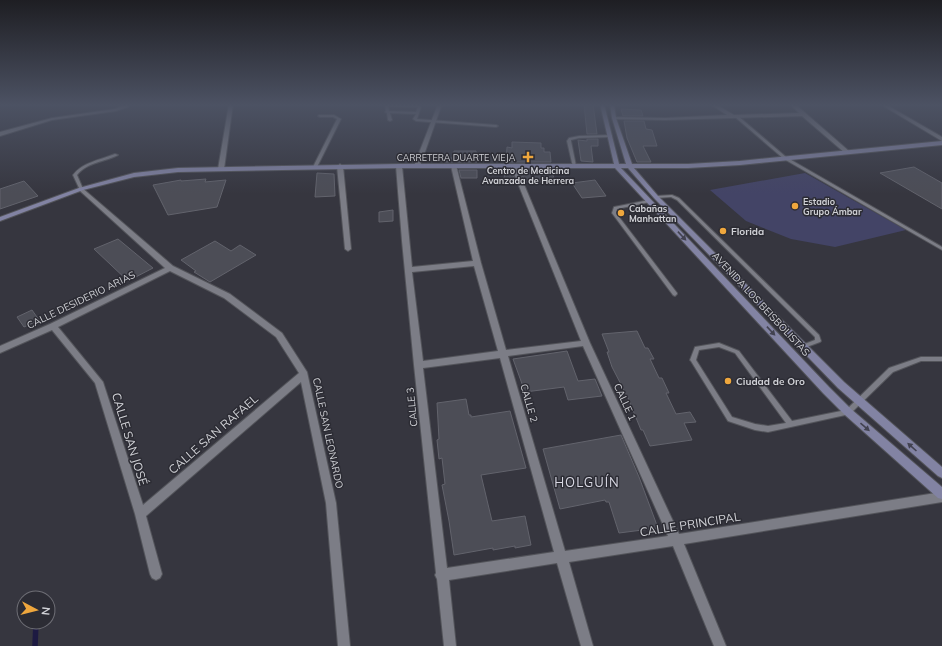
<svg xmlns="http://www.w3.org/2000/svg" width="942" height="646" font-family="Mulish,sans-serif">
  <rect width="100%" height="100%" fill="#36363f"/>
  <path fill="#434466" d="M805 173 906 230 835 247 791 239 746 221 710 190Z"/>
  <g fill="none" stroke-linecap="round" stroke-linejoin="round">
    <path stroke="#1d1a42" stroke-width="5.5" d="M35 646 36 622"/>
  </g>
  <path fill="#4c4d56" stroke="#62636c" d="M584 104H593L597 134H587Z
    M621 109 641 110 643 116H623Z
    M624 121H644L646 129 652 130 657 146H643L651 162H637L627 138Z
    M587 139H598V146H591L593 162 581 161 578 140 587 141Z
    M512 142 541 143V148H544V152H550L551 162H506L507 147 512 148Z
    M454 151H476L477 162H442V158H453Z
    M914 167 942 183V209L880 173Z
    M459 170H477V178H461Z
    M505 170H511L515 180H504Z
    M520 170H552L554 179H542L543 182H525Z
    M317 173 334 174 335 196 315 197Z
    M206 179 205 182 226 180 217 207 168 215 153 185 181 180V181Z
    M595 180 606 196 582 198 572 183Z
    M24 181 38 196 0 209V189Z
    M393 210V221L379 222V212Z
    M118 239 153 268 128 281 94 249Z
    M215 241 231 251 240 245 256 255 210 282 194 272 196 271 181 260Z
    M32 310 39 320 24 327 17 317Z
    M637 331 645 348H648L654 359H650L659 378H662L669 393H666L676 414 690 412 696 422 684 423 692 440 650 446 643 430H641L628 398 612 367 607 352H609L602 334Z
    M567 351 578 381 595 379 602 396 568 400 564 387 525 392 513 359Z
    M466 399 469 415H471V417L510 411 526 468 481 475 492 521 525 516 531 545 515 548V546L493 550V548L454 555 449 521 442 485 445 484 442 458 439 459 437 440 439 439 437 403Z
    M621 435 639 477 658 528 619 533 609 502H606L605 500 560 509 543 449Z"/>
  <g fill="none" stroke-linecap="round" stroke-linejoin="round">
    <g stroke="#53545a" stroke-width="2">
      <path id="service" d="M385 104 419 105 421 107 417 119 496 125 498 126 496 127 416 121 413 119 416 114 390 113 392 120 390 121 388 120 387 113 385 112 386 111ZM388 106 417 107H418L416 112 389 111Z
        M439 104H455L454 105 440 106H439Z
        M319 115H334L341 119 317 167 315 168 313 167 337 119 333 117H320L318 116Z
        M735 115H737L786 157 942 247V250L784 159 735 117Z
        M611 135 612 136 610 137 579 138 571 140V141L576 166 573 167 567 141 569 138 579 136Z
        M115 154 118 155C105 162 87 162 77 175L83 189 82 190H80L73 175C83 162 100 160 115 154Z
        M672 195 679 198 819 335 821 341 820 342 804 348 802 347 801 346 802 345 815 340V337L677 200 671 197 656 198 654 197 656 196Z
        M649 200H650V202L617 209 616 213 677 293V294L675 296 673 295 612 213 614 207Z
        M719 343 739 351 792 421 846 410 889 368 921 357H942V361H921L893 372 850 414 768 432 755 430 728 421 691 361 690 360 695 347ZM719 347 735 353 786 423 768 426 755 424 732 417 696 360 699 350Z"/>
    </g>
    <g stroke="#53545a" stroke-width="2">
      <path id="minor" d="M125 104H130L128 107 116 111 52 120 0 136V132L52 118 115 109Z
        M229 104H233L224 169 221 171 218 169Z
        M438 104H442L420 166 415 167 414 166Z
        M710 104H715L734 115 799 113 790 104H795L850 152 845 153 802 116 665 120 614 119 612 118 614 117 665 118 727 115Z
        M880 104H885L942 137V141Z
        M340 164 343 166 351 249 348 251 345 249 337 166Z
        M399 164 402 166 412 267 473 261 451 166 456 165 481 263 506 350 581 341 511 166 516 165 590 343 679 534 942 492V502L684 544 726 646H714L673 546 569 562 593 646H581L557 563 449 580 456 646H444L437 579 435 575 436 573 414 365 402 241 396 166ZM474 266 498 351 423 361 412 272ZM583 346 668 536 565 551 508 356ZM500 358 554 552 447 568 423 368Z
        M81 187 173 266 230 294 282 333 307 372 336 503 350 646H338L326 503 301 382 146 516 162 574 160 578 156 580 152 578 150 574 135 514 95 383 52 330 0 353V346L50 324 165 268 79 190 78 189ZM170 271 224 298 276 337 299 373 143 505 103 382 58 327Z"/>
    </g>
    <g stroke="#53545a" stroke-width="2">
      <path id="secondary" d="M600 104H604L619 164H626L612 118 610 104H614L616 118 632 164H688L740 161 942 141V145L740 165 688 168H634L658 196 844 382 942 467V478L938 476 838 388 654 198 628 168H621L829 387 851 409 942 487V499L938 498 845 415 823 393 615 168H399L178 172 134 177 83 190 0 221V217L79 188 134 173 178 168 399 164H614Z"/>
    </g>
    <use href="#service" fill="#7c7d86" fill-rule="evenodd"/>
    <use href="#minor" fill="#7c7d86" fill-rule="evenodd"/>
    <use href="#secondary" fill="#8283a3" fill-rule="evenodd"/>
  </g>
  <defs><path id="oneway-solid" d="M-6-.8H1V-3.2L6.5 0L1 3.2V.8H-6Z"/></defs>
  <g fill="#424250">
    <use href="#oneway-solid" transform="translate(682 236) rotate(47)"/>
    <use href="#oneway-solid" transform="translate(771 331) rotate(47)"/>
    <use href="#oneway-solid" transform="translate(865 427) rotate(41)"/>
    <use href="#oneway-solid" transform="translate(912 447) rotate(-138)"/>
  </g>
  <linearGradient id="sky" x2="0" y2="1"><stop stop-color="#1e1e23"/><stop offset="0.54" stop-color="#4c5263"/><stop offset="1" stop-color="#4c5263" stop-opacity="0"/></linearGradient>
  <rect width="942" height="194" fill="url(#sky)"/>
  <g fill="#efa73d" stroke="#2c2c34" stroke-width="1.5">
    <path d="M526 151h4v4h4v4h-4v4h-4v-4h-4v-4h4z"/>
    <circle cx="795" cy="206" r="4"/>
    <circle cx="621" cy="213" r="4"/>
    <circle cx="723" cy="231" r="4"/>
    <circle cx="728" cy="381" r="4"/>
  </g>
  <g text-anchor="middle" dominant-baseline="central" stroke-width="3" stroke-linejoin="round" paint-order="stroke">
    <g font-size="9" fill="#d0d1d6" stroke="#2c2c34">
      <text x="456" y="157">CARRETERA DUARTE VIEJA</text>
    </g>
    <g font-size="9" font-weight="bold" fill="#d0d1d6" stroke="#2c2c34" text-anchor="start">
      <text x="528" y="170" text-anchor="middle">Centro de Medicina<tspan x="528" dy="10">Avanzada de Herrera</tspan></text>
      <text x="803" y="201">Estadio<tspan x="803" dy="10">Grupo Ámbar</tspan></text>
      <text x="629" y="208">Cabañas<tspan x="629" dy="10">Manhattan</tspan></text>
    </g>
    <g font-size="10" font-weight="bold" fill="#d0d1d6" stroke="#2c2c34" text-anchor="start">
      <text x="731" y="231">Florida</text>
      <text x="736" y="381">Ciudad de Oro</text>
    </g>
    <g font-size="10" fill="#d0d1d6" stroke="#2c2c34">
      <text transform="translate(81 300) rotate(-26)">CALLE DESIDERIO ARIAS</text>
      <text transform="translate(761 304) rotate(47)">AVENIDA LOS BEISBOLISTAS</text>
      <text transform="translate(625 402) rotate(65)">CALLE 1</text>
      <text transform="translate(529 403) rotate(74)">CALLE 2</text>
      <text transform="translate(412 407) rotate(-96)">CALLE 3</text>
      <text transform="translate(328 433) rotate(78)">CALLE SAN LEONARDO</text>
    </g>
    <g font-size="12" fill="#d0d1d6" stroke="#2c2c34">
      <text transform="translate(213 434) rotate(-41)">CALLE SAN RAFAEL</text>
      <text transform="translate(130 439) rotate(73)">CALLE SAN JOSÉ</text>
      <text transform="translate(690 524) rotate(-9)">CALLE PRINCIPAL</text>
    </g>
    <g font-size="13" letter-spacing="1" fill="#d8d8e3" stroke="#2c2c34">
      <text x="587" y="482">HOLGUÍN</text>
    </g>
  </g>
  <g transform="translate(36 610) rotate(97)"><circle r="19" fill="#2c2c34" stroke="#6e6e75"/>
  <path d="M0-3L7 15L0 10L-7 15Z" fill="#efa73d"/>
  <text y="-6" font-size="11" font-weight="bold" text-anchor="middle" fill="#d0d1d6">N</text>
  </g>
</svg>
